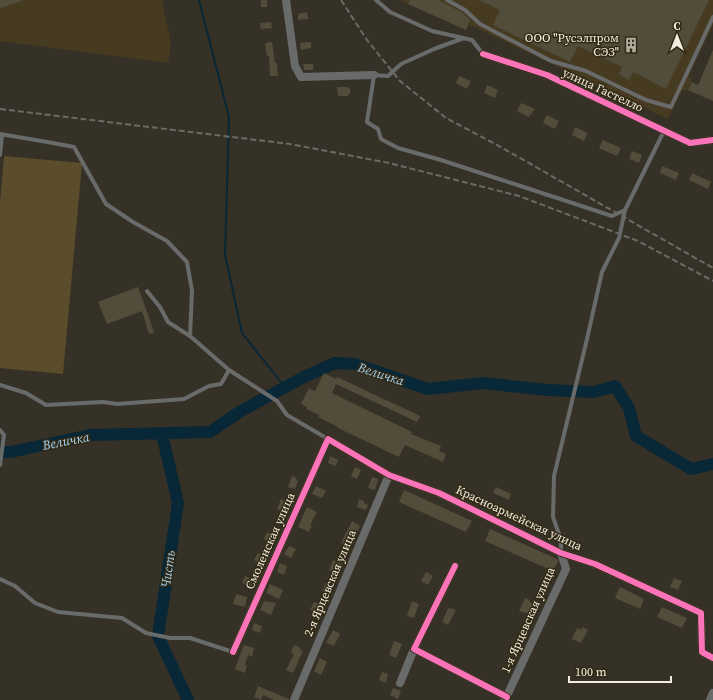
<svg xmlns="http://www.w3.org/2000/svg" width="713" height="700" font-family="'Source Serif 4',serif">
  <rect width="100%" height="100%" fill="#363126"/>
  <path fill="#463a21" d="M0 0H162L171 44 168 63 0 41Z
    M399 0H713V24L689 76 692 82 688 90H682L668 119 468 24 466 30Z"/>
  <path fill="#5b4c2b" d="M4 156 82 163 63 374 0 368V203Z"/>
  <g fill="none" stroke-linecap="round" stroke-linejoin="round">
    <path stroke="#082737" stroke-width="2" d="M199 0 229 117 225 255 242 333 285 387"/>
    <path stroke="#082737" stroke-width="12" d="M162 434 178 503 158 636 188 700
      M0 452H11L90 435 210 432 241 411 304 377 335 363 355 364 428 389 483 383 548 390 594 392 615 386 629 408 636 436 691 469 713 464"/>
  </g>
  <path fill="#524c3b" d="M0 0H22V1L0 8Z
    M261 0H267V7H261Z
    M410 0H438L463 13 470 20 466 30 408 4Z
    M479 0H709L666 89 633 72 629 80 619 74 622 67 578 46 570 62 493 25 500 10Z
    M307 12 308 19 298 20V14Z
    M271 22 272 28 261 29 260 23Z
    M272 42 275 63H277V65L278 76H270L269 56H267L265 43Z
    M311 42V48L301 50 300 43Z
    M713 50V101L688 90 692 82 698 85Z
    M303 64H313V70H304Z
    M459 76 471 81 467 89 456 83Z
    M487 85 498 90 495 98 484 93Z
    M337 87H348V88H350V94H348V96H338Z
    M521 103 535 109 529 117 517 111Z
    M547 115 559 121 555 129 543 123Z
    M575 127 588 133 584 141 572 135Z
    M603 140 621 148 617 156 599 148Z
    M632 151 642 155 639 163 629 159Z
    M662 166 679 173 676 180 660 173Z
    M692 173 711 182 708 189 689 180Z
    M138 287 149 317 154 333 149 334 142 311 107 324 98 302Z
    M324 373 336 379 337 377 420 416 417 422 336 384 332 393 412 432 411 434 441 446 439 451 446 454 443 462 405 445 399 457 338 428V427L318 417 319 415 306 409 307 407 301 404 309 388 315 391Z
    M330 456 338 460 336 466 328 463Z
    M355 467 361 470 357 479 351 476Z
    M292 476 297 478 296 480 298 481 295 489 288 487Z
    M372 477 378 479 375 490 368 488Z
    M316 486 326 491 322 498 312 494Z
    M496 487 511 494 509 500 493 493Z
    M404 490 472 521 466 532 399 502Z
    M281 499 291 504 287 513 277 509Z
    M359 499 364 501V503L368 505 366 510 357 507Z
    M307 507 317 512 310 525H312L309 532 298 527Z
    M352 521 360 526 350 547 341 543Z
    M490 529 557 559 558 561 553 571 485 541Z
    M267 532 275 536 272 543 264 539Z
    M289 546 296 549 291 558 284 554Z
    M258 553 265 556 261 564 254 560Z
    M333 560 342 564 339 572 335 570 334 572 329 570Z
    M280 563 287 566 284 575 277 572Z
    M426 572 433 576 428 585 421 581Z
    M245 576 255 581 252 586 242 583Z
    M674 578 682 581 678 590 670 587Z
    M326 583 332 586 328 594 322 591Z
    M270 584 283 590 279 599 266 593Z
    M620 587 644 599 640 609 615 598Z
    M236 594 247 597 245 607 233 604Z
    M525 598 530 600 529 602 534 604 529 614 519 611Z
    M264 601 276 603 271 615 260 610Z
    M412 601 419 604 414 618 407 616Z
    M314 602 323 605 319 614 310 610Z
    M662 607 687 618 682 628 657 617Z
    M448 608 451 609V608L456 610 448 625 442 622Z
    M254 623 262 626 260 633 252 630Z
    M583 627 588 630 581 643 572 639 577 628 581 630Z
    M333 630 340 634 334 646 326 643Z
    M394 641 402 644 396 658 389 655Z
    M244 645 254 648 252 657 248 655 245 665 247 666 245 673 235 669Z
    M294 645 301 648 300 650 303 651 293 673 286 670 294 654 291 653Z
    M320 658 327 662 321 675 314 671Z
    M382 672 388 674 386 683 379 680Z
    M258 686 289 699V700H274L263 695 261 700 254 697Z
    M393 688 401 691 398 699 390 695Z"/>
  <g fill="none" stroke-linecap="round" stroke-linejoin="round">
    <path stroke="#696b6b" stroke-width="4" d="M376 0 390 12 432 31 472 40 483 54
      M447 0 465 10 480 24 551 61 586 71 646 100 671 107 713 17
      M464 38 434 49 401 64 388 76 374 75 367 122 378 129 381 139 398 148 441 160 612 216 625 210
      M0 134 53 143 74 147 106 204 133 222 167 241 187 262 192 291 190 336 229 370 277 401 287 415 328 439
      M0 155 2 135
      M147 291 160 307 168 322 190 336
      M0 385 26 393 46 405 103 402 117 404 184 399 209 386 221 384 229 370
      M0 430 4 435 0 465
      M561 553V540L553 517 554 476 587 339 602 272 619 238 625 210 664 131
      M0 579 15 586 35 603 58 612 122 618 146 633 170 638H190L233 652"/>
    <path stroke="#696b6b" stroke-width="8" d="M286 0 295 66 301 77 374 75
      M483 54 547 75 690 143 713 140
      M455 566 414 649 507 697
      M233 652 328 439 389 475 439 493 561 553 595 564 701 613 702 652 713 658
      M400 683 414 649
      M294 700 389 475
      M505 700 566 569 561 553
      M710 700 713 693"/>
    <path stroke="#6b6a67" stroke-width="2" stroke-dasharray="6 3" stroke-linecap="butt" d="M341 0 367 40 400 81 446 118 499 146 713 268
      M0 109 290 144 389 163 519 196 638 241 713 281"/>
    <g stroke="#332a15" stroke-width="8">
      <path id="cycleway" d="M483 54 547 75 690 143 713 140
        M455 566 414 649 507 697
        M233 652 328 439 389 475 439 493 561 553 595 564 701 613 702 652 713 658"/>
    </g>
    <use href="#cycleway" stroke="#fb73b8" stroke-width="6"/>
  </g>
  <defs>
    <g id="building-bare" transform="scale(1.2)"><path d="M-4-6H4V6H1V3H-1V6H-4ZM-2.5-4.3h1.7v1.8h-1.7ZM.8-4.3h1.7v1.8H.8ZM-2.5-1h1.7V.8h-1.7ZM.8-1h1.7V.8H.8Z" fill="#b2aca0" stroke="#332a15" stroke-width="2.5" paint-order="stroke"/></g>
  </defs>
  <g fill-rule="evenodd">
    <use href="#building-bare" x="631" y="45"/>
  </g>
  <g text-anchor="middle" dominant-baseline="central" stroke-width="3" stroke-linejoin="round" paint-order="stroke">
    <g font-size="12" fill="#f4eee1" stroke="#332a15" text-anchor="end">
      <text x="619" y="38">ООО "Русэлпром<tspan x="619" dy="14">СЭЗ"</tspan></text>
    </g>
    <g font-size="12" fill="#f4eee1" stroke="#332a15">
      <text transform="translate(603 90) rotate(25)">улица Гастелло</text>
      <text transform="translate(519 518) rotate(25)">Красноармейская улица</text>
      <text transform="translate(270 541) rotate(-66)">Смоленская улица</text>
      <text transform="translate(330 583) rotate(-67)">2-я Ярцевская улица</text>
      <text transform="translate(528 620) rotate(-66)">1-я Ярцевская улица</text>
    </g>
    <g font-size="13" font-style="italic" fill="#a0d1f3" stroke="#332a15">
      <text transform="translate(381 374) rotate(18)">Величка</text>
      <text transform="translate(66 441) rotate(-11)">Величка</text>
      <text transform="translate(168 569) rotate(-82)">Чисть</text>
    </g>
  </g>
  <g transform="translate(677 36)" stroke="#332a15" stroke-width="3" paint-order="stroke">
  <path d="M0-3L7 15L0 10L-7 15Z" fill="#f4eee1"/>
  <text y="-6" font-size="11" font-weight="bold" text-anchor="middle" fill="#f4eee1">С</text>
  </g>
  <path d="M569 676v6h102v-6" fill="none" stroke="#f4eee1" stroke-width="2"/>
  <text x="575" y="676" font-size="12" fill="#f4eee1" stroke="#332a15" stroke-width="3" paint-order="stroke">100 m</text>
</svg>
